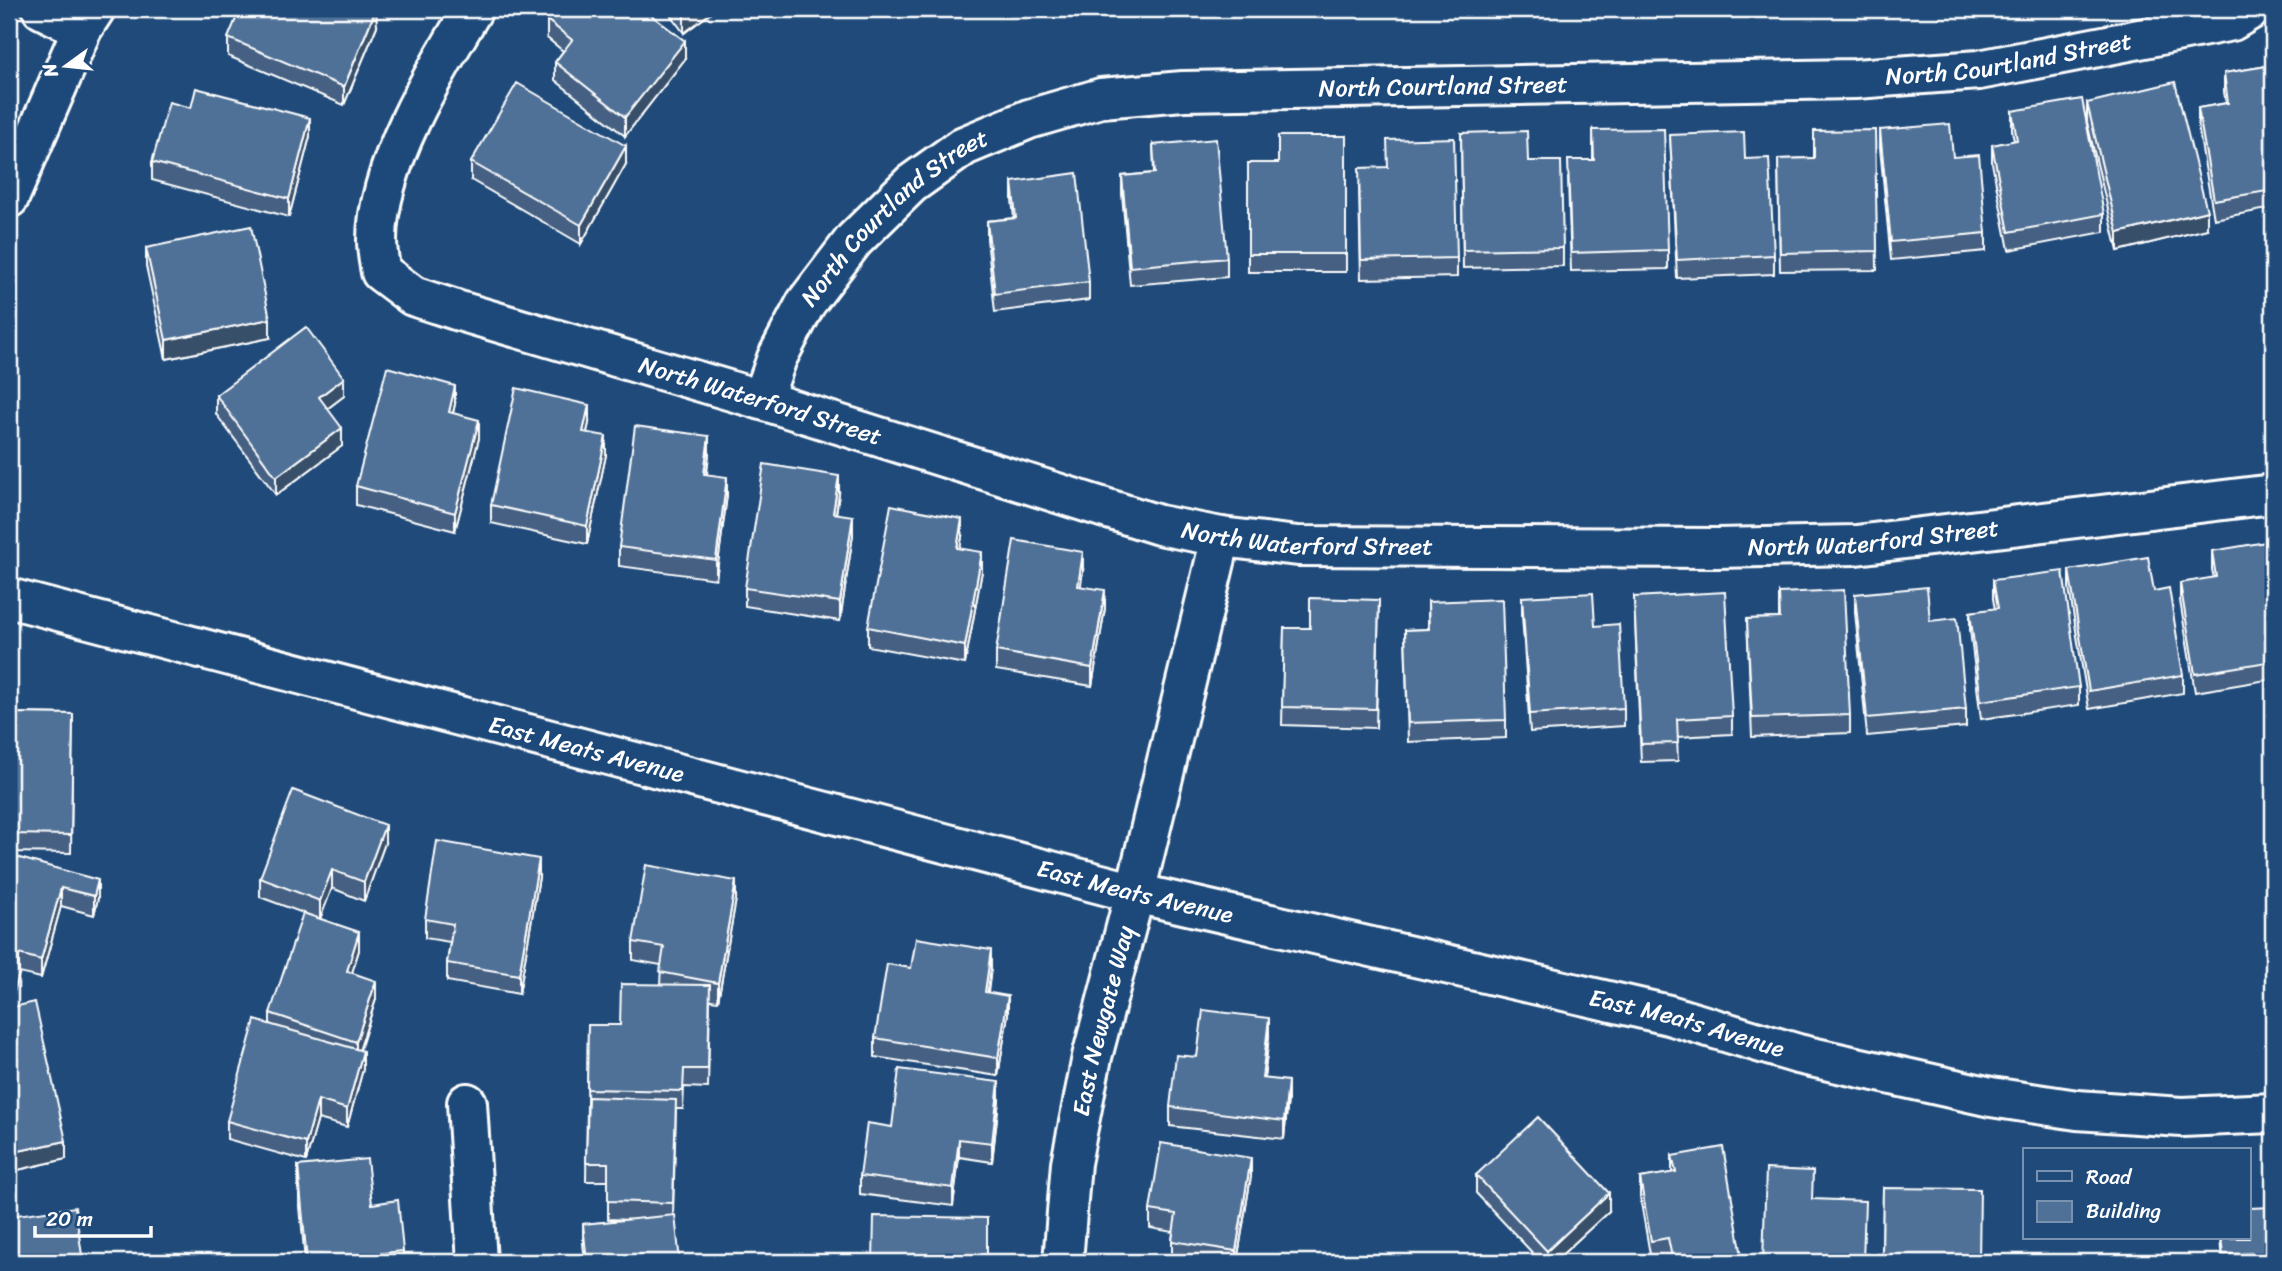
<svg xmlns="http://www.w3.org/2000/svg" width="2282" height="1271" font-family="Sriracha,sans-serif">
  <rect width="100%" height="100%" fill="#1f4a7a"/>
  <filter id="ink" filterUnits="userSpaceOnUse"><feTurbulence type="fractalNoise" baseFrequency=".0143" numOctaves="2"/><feDisplacementMap in="SourceGraphic" scale="14" xChannelSelector="R" yChannelSelector="G"/><feConvolveMatrix kernelMatrix="1 2 1 2 8 2 1 2 1" color-interpolation-filters="sRGB"/></filter>
  <g filter="url(#ink)">
    <g fill="none" stroke-linecap="round" stroke-linejoin="round">
      <g stroke="#fff" stroke-width="44">
        <g id="minor">
          <path d="M42 9 82 29"/>
          <path id="s1" d="M473 9C435 71 377 166 377 240 377 250 379 262 381 272L413 296 456 310 762 400 1159 525 1221 537 1298 546 1717 548 1856 545 2273 494"/>
          <path id="s2" d="M762 400 777 358 806 303 854 240 911 184 964 146 1029 119 1101 98 1183 91 1855 79 1979 70 2232 21 2252 9"/>
          <path d="M467 1103 477 1262"/>
          <path id="s3" d="M1063 1262 1071 1163 1092 1057 1135 893 1221 537"/>
        </g>
      </g>
      <g stroke="#fff" stroke-width="44">
        <g id="tertiary">
          <path id="s4" d="M9 598 1135 893 1669 1015 1798 1054 1991 1097 2077 1110 2182 1117 2273 1113"/>
        </g>
      </g>
      <g stroke="#fff" stroke-width="44">
        <path id="secondary" d="M9 198 82 29 95 9"/>
      </g>
      <use href="#minor" stroke="#1f4a7a" stroke-width="38"/>
      <use href="#tertiary" stroke="#1f4a7a" stroke-width="38"/>
      <use href="#secondary" stroke="#1f4a7a" stroke-width="38"/>
    </g>
    <path fill="#456182" stroke="#fff" stroke-width="2" d="M666 9H716L684 33Z
      M547 20 685 59 625 136 555 80V62L563 51 547 38Z
      M377 26 344 105 228 56V38Z
      M2273 65V208L2214 219 2198 126V108L2226 103 2224 92V73Z
      M2087 103 2207 229 2118 251 2087 122Z
      M191 108 310 136 289 217 152 180V162Z
      M2012 111 2104 214V232L2009 250 1992 163V145L2014 141 2012 130Z
      M1593 130 1668 250V269L1571 271 1568 178 1593 160Z
      M1875 130 1877 270 1780 271 1778 159 1814 158Z
      M1880 130 1953 157 1986 233V251L1891 260 1880 148Z
      M1461 133 1528 161 1563 248V266L1463 268Z
      M1670 135 1745 159 1774 255V274L1677 278Z
      M1346 136V272H1248V163H1278Z
      M1153 145 1227 258V277L1130 285 1122 194V176L1154 173Z
      M471 162 626 164 581 244 471 180Z
      M1012 182 1089 282V300L995 312 987 239V221L1014 218 1012 200Z
      M1359 186 1457 258V277L1361 279Z
      M146 248 270 338 166 359 146 266Z
      M216 395 344 396 327 409 342 446 276 495 216 414Z
      M455 404 453 413 479 438 455 531 356 505V486Z
      M589 423 587 432 606 455 587 544 491 523V505Z
      M709 454 707 474 727 495 716 579 619 566V547Z
      M839 494 836 514 853 535 840 621 745 606V588Z
      M962 537 960 548 982 571 965 664 868 646V627Z
      M2273 548V679L2195 692 2180 601V583L2214 578 2212 570V551Z
      M2069 570 2154 591 2183 675V693L2089 709 2069 588Z
      M1083 571 1080 586 1105 608 1092 686 996 670V651Z
      M1993 580 2079 687V705L1981 719 1970 630V612L1995 609 1993 599Z
      M1779 593 1850 715V733L1752 737 1747 619 1779 618Z
      M1855 594 1930 621 1966 709V727L1867 736 1855 612Z
      M1522 597 1595 626 1624 708V726L1530 732 1522 615Z
      M1634 597 1732 716V734L1677 737 1678 761 1641 762Z
      M1379 600 1376 728 1282 725 1284 628H1310Z
      M1428 602 1506 720V738L1408 742 1405 630 1428 629Z
      M9 713 73 714 71 853 9 852Z
      M385 843 364 901 332 888 320 919 359 950 352 972 376 999 360 1050 363 1069 347 1127 318 1119 306 1161 227 1139V1121L270 1025V1013L314 917 260 897V878Z
      M9 855 98 898 94 915 61 906 41 978 19 973 10 1008 66 1159 9 1172Z
      M539 877 519 994 447 981V963L450 942 425 938V919Z
      M736 899 718 1001 710 1000 708 1088 684 1087 683 1109H676L673 1215 680 1262H585L583 1243V1224L631 1220 608 1219V1181H586L588 1025H620L660 985 661 965 633 960V942Z
      M911 968H991L988 993 1008 1014 998 1076 875 1057V1038Z
      M1269 1036 1264 1078 1288 1099 1284 1139 1170 1126V1107L1197 1057Z
      M999 1100 992 1162 959 1157 953 1206 860 1194V1176L892 1127Z
      M1672 1156 1743 1262H1669L1668 1256 1651 1260 1640 1197V1178L1672 1173Z
      M298 1166 372 1204 403 1251V1262H305L298 1184Z
      M1476 1175 1609 1211 1554 1262H1541L1476 1193Z
      M1251 1176 1237 1262H1192L1172 1259V1241L1173 1232 1150 1228V1210Z
      M1883 1188 1979 1262H1882Z
      M2220 1238H2249L2273 1262H2222Z"/>
    <path fill="#384f6a" stroke="#fff" stroke-width="2" d="M376 9 377 26 344 105V87Z
      M693 9H716L684 33V15Z
      M685 41V59L625 136V117Z
      M310 118V136L289 217V199Z
      M626 146V164L581 244V225Z
      M2207 211V229L2118 251V233Z
      M270 319V338L166 359V340Z
      M344 378V396L319 415V397Z
      M455 386V404L449 430V412Z
      M589 405V423L583 450V432Z
      M479 420V438L455 531V513Z
      M342 428V446L276 495V477Z
      M606 436V455L587 544V526Z
      M709 436V454L704 492V474Z
      M839 476V494L833 531V513Z
      M727 477V495L716 579V560Z
      M853 516V535L840 621V602Z
      M962 519V537L957 566V548Z
      M982 552V571L965 664V646Z
      M1083 552V571L1078 604V586Z
      M1105 590V608L1092 686V668Z
      M385 825V843L364 901V882Z
      M539 859V877L519 994V975Z
      M332 870V888L320 919V901Z
      M98 880V898L94 915V896Z
      M736 881V899L718 1001V983Z
      M61 888V906L41 978V960Z
      M359 932V950L347 989V971Z
      M991 950V968L985 1011V992Z
      M19 954V973L9 1011V993Z
      M376 981V999L356 1060V1042Z
      M1008 996V1014L998 1076V1058Z
      M1269 1018V1036L1262 1096V1078Z
      M363 1051V1069L347 1127V1109Z
      M1288 1081V1099L1284 1139V1121Z
      M999 1082V1100L992 1162V1143Z
      M318 1100V1119L306 1161V1143Z
      M959 1139V1157L953 1206V1188Z
      M66 1141V1159L9 1172V1153Z
      M1251 1158V1176L1237 1262H1236V1251Z
      M1609 1193V1211L1554 1262H1547V1251Z"/>
    <path fill="#507197" stroke="#fff" stroke-width="2" d="M240 9H376L344 87 228 38Z
      M556 9H643L685 41 625 117 555 62 572 40 547 20Z
      M679 9H693L684 15Z
      M2273 65V190L2214 200 2198 108 2228 103 2224 73Z
      M2175 82 2207 211 2118 233 2087 103Z
      M517 83 626 146 581 225 471 162Z
      M196 88 310 118 289 199 152 162 169 102 191 108Z
      M2082 99 2104 214 2009 232 1992 145 2017 140 2012 111Z
      M1950 124 1953 157 1979 155 1986 233 1891 242 1880 130Z
      M1664 129 1668 250 1571 253 1568 160H1594L1593 130Z
      M1875 130 1877 251 1780 253 1778 159 1814 158V131Z
      M1527 131 1528 161H1561L1563 248 1463 250 1461 133Z
      M1744 132 1745 159 1769 158 1774 255 1677 260 1670 135Z
      M1278 136H1346V254H1248V163H1278Z
      M1454 138 1457 258 1361 260 1359 168 1388 167 1387 140Z
      M1216 139 1227 258 1130 267 1122 176 1155 173 1153 145Z
      M1077 173 1089 282 995 294 987 221 1016 218 1012 182Z
      M251 226 270 319 166 340 146 248Z
      M306 327 344 378 319 397 342 428 276 477 216 395Z
      M387 367 455 386 449 412 479 420 455 513 356 486Z
      M516 388 589 405 583 432 606 436 587 526 491 505Z
      M635 426 709 436 704 474 727 477 716 560 619 547Z
      M764 464 839 476 833 513 853 516 840 602 745 588Z
      M891 505 962 519 957 548 982 552 965 646 868 627Z
      M1014 540 1083 552 1078 586 1105 590 1092 668 996 651Z
      M2272 541 2273 548V661L2195 674 2180 583 2216 577 2212 551Z
      M2148 557 2154 591 2169 588 2183 675 2089 691 2069 570Z
      M2063 571 2079 687 1981 701 1970 612 1998 608 1993 580Z
      M1927 587 1930 621 1957 618 1966 709 1867 718 1855 594Z
      M1844 590 1850 715 1752 718 1747 619 1780 618 1779 593Z
      M1725 592 1732 716 1677 719 1678 743 1641 744 1634 597Z
      M1593 593 1595 626 1619 624 1624 708 1530 714 1522 597Z
      M1310 598 1379 600 1376 709 1282 707 1284 628H1310Z
      M1502 599 1506 720 1408 723 1405 630 1429 629 1428 602Z
      M9 713 73 714 71 835 9 834Z
      M293 790 385 825 364 882 332 870 320 901 260 878Z
      M437 841 539 859 519 975 447 963 453 924 425 919Z
      M9 855 98 880 94 896 61 888 41 960 19 954 9 993Z
      M646 865 736 881 718 983 660 972 664 947 633 942Z
      M303 913 359 932 347 971 376 981 356 1042 270 1013Z
      M916 938 991 950 985 992 1008 996 998 1058 875 1038 887 964 911 968Z
      M621 984 710 985 708 1069H684L683 1091 587 1089 588 1025H620Z
      M35 1002 66 1141 9 1153V1008Z
      M1203 1010 1269 1018 1262 1078 1288 1081 1284 1121 1170 1107 1176 1055 1197 1057Z
      M255 1020 363 1051 347 1109 318 1100 306 1143 227 1121Z
      M899 1069 999 1082 992 1143 959 1139 953 1188 860 1176 867 1123 892 1127Z
      M588 1097 676 1100 673 1203 608 1201V1163H586Z
      M1538 1117 1609 1193 1547 1251 1476 1175Z
      M1161 1143 1251 1158 1236 1251 1172 1241 1176 1214 1150 1210Z
      M1723 1147 1743 1262H1673L1668 1238 1651 1241 1640 1178 1676 1172 1672 1156Z
      M367 1159 372 1204 398 1200 403 1251 307 1261 298 1166Z
      M1766 1169 1813 1171 1812 1199 1865 1201 1863 1262 1819 1261V1262H1763Z
      M1883 1188 1980 1189 1979 1262H1907V1259H1882Z
      M75 1207 83 1262H9V1216Z
      M2273 1207V1262H2251V1253L2223 1255 2221 1238H2249V1208Z
      M675 1215 680 1262H587L583 1224Z
      M874 1216 987 1218V1262H873Z"/>
  </g>
  <g text-anchor="middle" dominant-baseline="central" stroke-width="5" stroke-linejoin="round" paint-order="stroke">
    <g font-size="24" fill="#fff" stroke="#1f4a7a">
      <text stroke="none"><textPath href="#s2" startOffset="1386">North Courtland Street</textPath></text>
      <text stroke="none"><textPath href="#s2" startOffset="819">North Courtland Street</textPath></text>
      <text stroke="none"><textPath href="#s2" startOffset="231">North Courtland Street</textPath></text>
      <text stroke="none"><textPath href="#s1" startOffset="688">North Waterford Street</textPath></text>
      <text stroke="none"><textPath href="#s1" startOffset="1255">North Waterford Street</textPath></text>
      <text stroke="none"><textPath href="#s1" startOffset="1822">North Waterford Street</textPath></text>
      <text stroke="none"><textPath href="#s4" startOffset="597">East Meats Avenue</textPath></text>
      <text stroke="none"><textPath href="#s4" startOffset="1164">East Meats Avenue</textPath></text>
      <text stroke="none"><textPath href="#s3" startOffset="245">East Newgate Way</textPath></text>
      <text stroke="none"><textPath href="#s4" startOffset="1731">East Meats Avenue</textPath></text>
    </g>
  </g>
  <rect width="2282" height="1271" fill="none" stroke="#1f4a7a" stroke-width="35"/>
  <rect x="18" y="18" width="2247" height="1236" fill="none" stroke="#fff" stroke-width="2.5" filter="url(#ink)"/>
  <rect x="2023" y="1148" width="228" height="91" fill="#1f4a7a" stroke="#7992af" stroke-width="2"/>
  <rect x="2037" y="1171" width="35" height="10" fill="#1f4a7a" stroke="#7992af" stroke-width="2"/>
  <text x="2086" y="1184" font-size="21" fill="#ffffff">Road</text>
  <rect x="2037" y="1201" width="35" height="21" fill="#507197" stroke="#7992af" stroke-width="2"/>
  <text x="2086" y="1218" font-size="21" fill="#ffffff">Building</text>
  <g transform="translate(66 66) rotate(255)" stroke="#1f4a7a" stroke-width="5" paint-order="stroke">
  <path d="M0-5L12 26L0 18L-12 26Z" fill="#ffffff"/>
  <text y="-10" font-size="19" font-weight="bold" text-anchor="middle" fill="#ffffff">N</text>
  </g>
  <path d="M35 1226v10h116v-10" fill="none" stroke="#ffffff" stroke-width="3.5"/>
  <text x="46" y="1226" font-size="21" fill="#ffffff" stroke="#1f4a7a" stroke-width="5" paint-order="stroke">20 m</text>
</svg>
